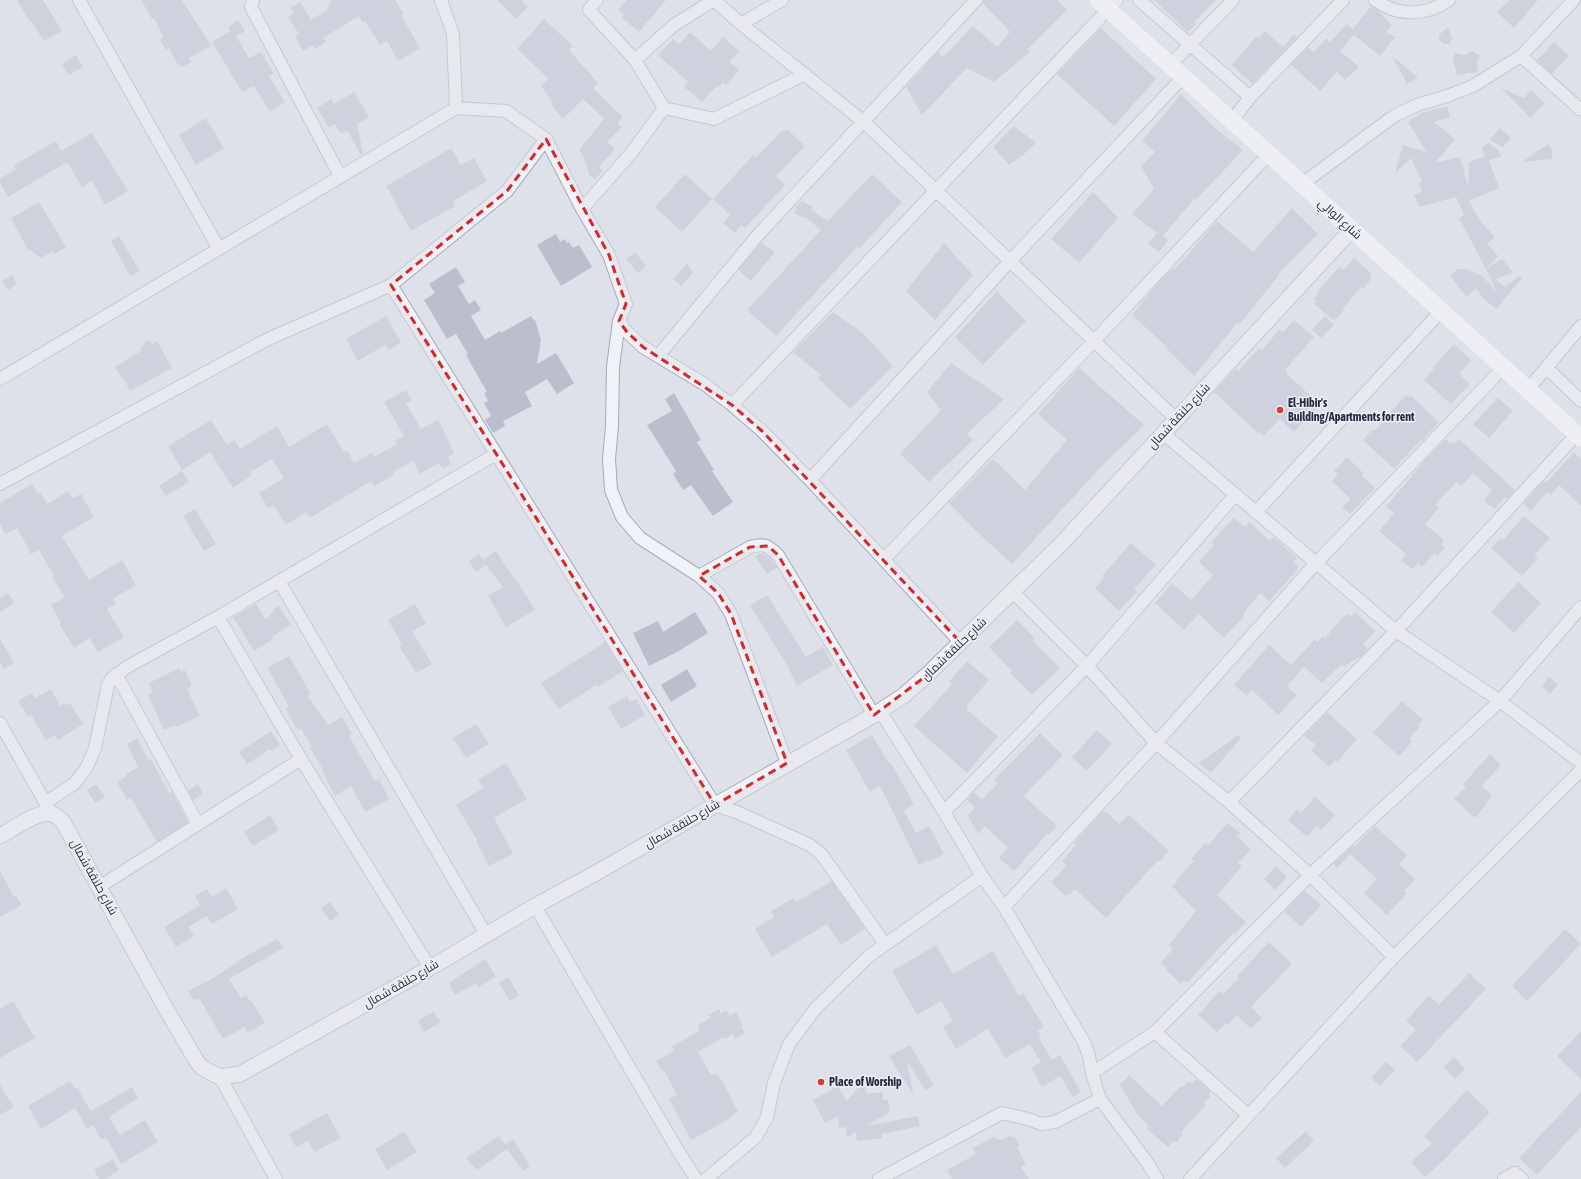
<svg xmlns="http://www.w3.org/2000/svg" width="1581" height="1179" font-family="'Asap Condensed',Cairo,sans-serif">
  <rect width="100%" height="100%" fill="#dee1e9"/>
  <path fill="#bbbfcd" d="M17 0H43L62 31 44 41 31 21 30 22Z
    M141 0H182L211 46 189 58 191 62 182 67 180 64 178 65 169 48 166 50 160 40 164 38 154 18 152 19Z
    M331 0H395L404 14 401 15 420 48 398 61 387 41 380 45 365 21 363 23 359 16 323 38 326 42 315 49 313 45 303 51 295 36 299 34 288 17 294 13 290 8 300 2 311 20 327 10Z
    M497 0H521L528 7 516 19Z
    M627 0H666L639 32 622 18 624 15 618 10Z
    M983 0H1058L1067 10 1027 50 1030 52 994 82 967 68 922 115 906 87 938 52 943 57 973 26 997 47 1010 32 983 3Z
    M1154 0H1216L1194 22 1196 24 1188 32Z
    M1510 0H1538L1514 28 1497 12Z
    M1371 6 1379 11 1392 26 1386 32 1395 37 1380 56 1354 35 1340 51 1359 67 1345 80 1337 72 1320 91 1291 65 1308 47 1314 52 1326 38 1330 42 1347 24 1353 29Z
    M544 19 573 46 569 50 598 83 593 88 623 117 617 123 622 127 607 142 615 149 599 167 603 171 595 179 591 176 590 177 583 155 579 150 604 119 583 99 563 119 551 104 552 102 541 86 548 78 517 49Z
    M238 20 245 31 236 36 249 58 261 52 274 74 269 76 285 102 270 112 254 86 242 92 212 42 230 31 228 27Z
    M1448 27 1452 38 1450 44H1444L1439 40V35Z
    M1101 28 1156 79 1114 126 1057 74Z
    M1265 31 1283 47 1294 35 1297 37 1252 84 1232 65 1257 36 1259 38Z
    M690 32 711 51 723 37 739 51 729 62 739 70 726 85 723 82 719 87 718 85 702 102 684 87 688 82 658 55 673 39 679 44Z
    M1554 42 1569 56 1552 74 1537 60Z
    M1472 51 1480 56 1477 61 1478 72 1457 75 1453 58 1455 53 1465 55Z
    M76 55 83 67 69 75 62 64Z
    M1392 56 1418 78 1407 84Z
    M1501 88 1524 98 1531 90 1545 103 1530 118Z
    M354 92 369 117 357 124 363 154 361 155 347 130 341 134 335 124 329 128 317 108 331 99 334 104Z
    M1181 94 1216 129 1243 150 1196 200 1195 198 1163 236 1168 240 1159 252 1148 244 1157 233 1132 214 1154 189 1141 166 1155 152 1142 141Z
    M1447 106 1450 117 1434 122 1455 139 1435 163 1460 157 1468 187 1469 162 1486 156 1481 149 1488 142 1499 151 1498 152 1502 156 1489 160 1499 188 1469 201 1482 224H1483L1495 237 1487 244 1498 256 1486 269 1459 218 1464 215 1456 197 1419 207 1414 195 1422 191 1419 183 1422 182 1411 158 1395 173 1403 145 1427 152 1408 122 1422 113Z
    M206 118 224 148 196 165 179 135Z
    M1014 126 1036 143 1022 156H1021L1009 165 993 147Z
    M1500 128 1511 138 1503 147 1489 140Z
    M787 129 805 146 776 176 785 185 745 228 741 225 735 233 723 223 730 215 713 199 753 155 756 157 782 131 784 132Z
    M92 133 128 191 105 205 92 181 82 187 67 162 8 197 0 183V179L16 169 14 165 56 141 61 151Z
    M1548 144 1552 150V159L1522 162Z
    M451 148 461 165 474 158 487 181 453 201 455 206 411 231 386 186Z
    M685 174 712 199 682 232 655 207Z
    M872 174 902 202 859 249 857 247 776 336 747 310 821 230 805 217 803 218 795 213 797 209 795 208 802 201 813 207 811 210 828 221Z
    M1093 192 1118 218 1079 263 1051 239Z
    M39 202 66 247 55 254 53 251 41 258 27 248 11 218Z
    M1292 208 1318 234 1278 274 1279 275 1240 324 1238 322 1194 376 1166 348 1167 347 1132 315 1155 286 1173 268 1175 269 1217 221 1253 252Z
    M556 234 560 242 565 239 567 243 569 242 573 248 579 245 592 267 561 286 537 245Z
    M119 236 140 271 130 276 111 241Z
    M761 243 775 252 751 281 738 270Z
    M944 243 973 275 935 320 906 291Z
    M635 252 646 266 638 273 626 259Z
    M1354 258 1372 274 1369 277 1371 279 1363 289 1361 287 1342 309 1344 310 1334 321 1314 304 1316 301 1314 299 1319 293 1317 292 1339 267 1343 270Z
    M1502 259 1513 272 1496 279 1505 287 1520 276 1522 278 1496 309 1483 298 1476 288 1467 297 1450 276 1458 269H1466L1482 276 1497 292 1486 269Z
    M687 263 693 273 681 286 673 279Z
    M456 267 465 282 458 286 469 304 475 300 481 310 471 316 485 340 500 331 501 333 531 316 534 320H535L541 340 537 364 556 353 574 383 557 394 547 379 525 392 532 406 503 421 505 426 493 433 485 420 491 416 484 403 488 401 484 393 487 392 466 355 468 354 456 334 447 339 424 300 435 293 429 284Z
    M12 275 17 284 8 290 2 281Z
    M997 291 1026 321 983 365 955 337Z
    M833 312 864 334 893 366 850 409 818 378 821 375 793 352Z
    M386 316 401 342 389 350 385 345 358 361 346 339Z
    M1325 316 1334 325 1321 338 1312 330Z
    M1294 320 1314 337 1285 370 1287 372 1286 373 1320 405 1294 432 1280 419 1264 436 1259 432 1258 433 1214 392 1236 368 1238 371 1259 348 1262 350 1279 330 1283 332Z
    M148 340 153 344 157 341 172 368 130 391 124 379 123 380 115 367 142 350 140 348Z
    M1454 344 1471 360 1459 374 1470 384 1451 404 1424 380 1434 369 1432 368Z
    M951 363 1004 399 967 434 973 440 929 482 900 454 941 410 927 392Z
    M1079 368 1144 425 1100 468 1012 564 976 531 949 503 993 459 1025 490 1067 440 1038 414Z
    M406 390 412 400 406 403 421 429 438 420 451 445 450 446 454 454 448 457 451 464 443 469 439 463 420 474 413 461 393 472 394 475 374 486 371 481 310 518 306 512 286 525 274 505 268 508 259 493 284 478 272 459 250 472 252 475 233 488 210 452 182 470 168 446 211 420 227 445 234 440 240 449 277 426 289 447 327 424 344 452 347 450 354 463 372 453 374 457 397 444 395 441 404 436 384 402Z
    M674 393 701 440 697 442 714 470 712 471 733 502 713 516 691 485 683 490 673 474 676 471 647 425 672 411 665 399Z
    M1406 395 1409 397 1410 395 1439 422 1422 441 1421 440 1394 469 1363 440 1372 430 1374 431Z
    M1498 398 1513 411 1489 438 1473 424Z
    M1446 439 1451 444 1453 442 1455 444 1459 439 1515 490 1507 499 1505 497 1495 509 1484 501 1492 490 1473 473 1461 486 1456 482 1435 505 1439 508 1425 524 1444 540 1441 544 1445 547 1438 556 1434 553 1422 567 1418 563 1412 569 1401 560 1406 554 1379 531 1394 513 1386 507 1425 460Z
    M1574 452 1581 459V506L1559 485 1551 495 1547 492 1531 511 1523 504 1544 481 1546 483Z
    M1347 457 1364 474 1362 476 1375 488 1350 514 1342 507 1351 499 1332 481 1338 474 1334 471Z
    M182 471 189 482 166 496 159 486Z
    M32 484 38 494 40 492 47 504 68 491 73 498 81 494 94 517 62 536 89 580 122 560 136 585 113 599 116 604 107 609 124 637 98 652 89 638 74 648 59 624 61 623 51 605 65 597 52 577 54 576 39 550 31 554 17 528 5 534 0 524V503Z
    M195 509 216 544 204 551 183 516Z
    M1524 516 1550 538 1534 555 1538 558 1522 576 1491 548 1501 538 1503 540Z
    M1234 518 1245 527 1249 522 1270 541 1273 537 1297 558 1293 562 1299 568 1269 601 1260 593 1243 614 1244 616 1224 638 1199 614 1184 630 1155 603 1172 583 1191 600 1213 575 1199 562 1214 545 1211 542Z
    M1131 543 1156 565 1134 589 1137 592 1119 611 1095 588 1104 578 1102 576Z
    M496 551 515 580 516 579 535 610 506 627 488 596 503 587 486 565 476 572 469 561 479 554 483 560Z
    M760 553 764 554 769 557 777 567 767 574 755 556Z
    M1518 582 1541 603 1514 633 1491 612Z
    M8 593 14 603 0 612V598Z
    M767 595 806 657 823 647 833 665 797 686 788 667 750 605Z
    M256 604 266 620 278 605 291 624 272 637 273 639 254 651 233 617Z
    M415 604 426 624 412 631 432 664 416 673 399 646 402 644 388 620Z
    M695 612 708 633 677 652 649 666 633 633 658 621 663 632Z
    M1355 612 1375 631 1363 644 1368 649 1359 658 1358 657 1354 661 1352 660 1345 667 1342 664 1322 683 1304 667 1287 686 1297 695 1278 715 1252 690 1247 696 1234 685 1269 645 1291 665 1315 639 1318 642 1323 636 1325 638 1343 617 1347 614 1351 617Z
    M1017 620 1035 639 1033 641 1060 668 1032 695 1010 673 1012 671 989 647Z
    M0 639 14 663 4 669 0 663Z
    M605 642 623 671 598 687 596 685 559 709 541 683Z
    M289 656 311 694 308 696 328 725 342 717 352 734 349 736 375 781 379 779 389 799 365 812 351 786 335 796 322 771 323 770 310 748 312 747 301 729 298 730 292 721 286 709 289 707 285 699 267 668Z
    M967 661 989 680 966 706 968 708 966 709 998 736 967 773 914 726 952 684 949 682Z
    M179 668 181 672 185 670 192 686 187 689 200 716 176 727 175 725 164 730 148 695 153 692 149 683Z
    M687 669 697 686 671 702 661 685Z
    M1549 677 1558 685 1550 694 1542 686Z
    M51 689 60 706 65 703 67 705 70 703 83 724 58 740 55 735 46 740 31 715 28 717 18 701 32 693 35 698Z
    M627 696 630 702 636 699 645 715 621 729 608 707Z
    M1402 701 1423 720 1418 726 1420 727 1409 739 1412 742 1399 756 1373 733Z
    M1327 712 1357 739 1337 762 1335 760 1329 767 1311 750 1316 745 1304 736Z
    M476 724 489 744 466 758 453 738Z
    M1097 730 1112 744 1087 771 1072 757Z
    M271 731 280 745 271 751 270 749 247 764 239 752Z
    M1040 733 1063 755 1024 796 1057 826 1049 835 1047 834 1014 871 999 858 1008 848 985 826 978 834 968 816 975 807 967 800 974 792 982 800 998 783 994 780Z
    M872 735 888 762 892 765 914 804 904 811 916 833 929 826 944 854 929 862 928 860 919 865 880 786 870 792 846 750Z
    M1238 735 1241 738 1211 773 1199 763Z
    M137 738 149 761 151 759 169 793 172 792 188 822 157 842 131 798 127 800 117 782 127 776 126 774 138 767 127 744Z
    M1490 754 1501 765 1482 786 1492 796 1485 804 1486 805 1475 818 1454 799 1466 787 1463 784Z
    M506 763 527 799 494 818 513 854 489 866 476 841 477 840 456 805 483 788 478 780Z
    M96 784 105 797 95 803 87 790Z
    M198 784 203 794 193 800 188 790Z
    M1315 797 1335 815 1321 830 1317 826 1307 837 1288 820 1297 809 1301 813Z
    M1105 811 1119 824 1129 815 1169 851 1159 862 1158 860 1106 918 1075 889 1069 896 1067 894 1065 896 1051 882 1066 866 1062 861 1076 845 1074 843 1102 812 1103 813Z
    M270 815 279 830 253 846 244 832Z
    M1228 823 1240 833 1237 836 1251 849 1238 863 1242 866 1217 895 1246 922 1235 934 1233 933 1187 983 1184 980 1181 984 1166 970 1167 968 1161 962 1173 949 1169 945 1196 911 1172 886 1178 880 1177 879 1194 861 1191 859 1205 843 1208 845Z
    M1375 826 1407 855 1399 864 1415 879 1404 891 1407 893 1387 915 1364 893 1377 879 1350 854 1337 868 1333 864 1353 846 1354 847Z
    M1276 866 1287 877 1275 890 1264 879Z
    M0 871 14 897 16 896 22 905 0 917Z
    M832 881 865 929 841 945 827 924 772 957 755 929 774 917 771 911 794 898 796 902Z
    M226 888 238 909 212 924 207 916 188 927 194 936 176 947 164 927 200 905 195 896 207 889 212 897Z
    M1305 891 1321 905 1301 927 1286 913V910Z
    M330 902 339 915 330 921 321 908Z
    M1565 929 1581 944 1527 1001 1512 986Z
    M277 939 283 948 229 979 241 998 246 995 250 1001 251 1000 265 1023 248 1033 245 1027 223 1039 199 998 194 1001 188 991 210 980 241 960V959Z
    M1269 942 1292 964 1251 1007 1262 1018 1251 1029 1237 1015 1228 1025 1226 1023 1217 1032 1198 1015 1220 991 1223 994 1239 978 1237 976Z
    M936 945 953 974 993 951 1019 996 1023 993 1044 1027 1038 1031 1041 1037 1039 1038 1052 1060 1060 1055 1081 1092 1073 1097 1060 1076 1042 1087 1031 1068 1041 1062 1030 1044 1005 1058 988 1029 956 1049 943 1027 953 1021 941 1001 917 1015 892 971Z
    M485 959 496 977 478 987 476 983 455 995 449 983Z
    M1469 973 1486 989 1417 1062 1400 1046 1416 1030 1406 1021 1429 995 1439 1005Z
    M508 977 519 995 510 1001 499 983Z
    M13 1001 35 1038 0 1058V1009Z
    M719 1009 721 1013 726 1010 730 1016 736 1012 743 1026 741 1027 745 1033 735 1039 733 1034 725 1039 724 1037 698 1052 711 1075 715 1073 716 1075 718 1074 730 1095 738 1112 731 1116V1118L691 1140 669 1099 677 1095 664 1070 662 1071 656 1061 674 1051 672 1046 700 1031 697 1026 710 1018 708 1015Z
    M433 1012 441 1022 424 1032 418 1021Z
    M1581 1031V1079L1557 1056Z
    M910 1045 934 1085 925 1090 907 1061 913 1093H912L889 1056Z
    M1454 1057 1465 1069 1455 1079 1443 1067Z
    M1386 1062 1395 1070 1380 1086 1371 1078Z
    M1129 1075 1162 1106 1181 1086 1183 1087 1189 1081 1192 1084 1196 1079 1211 1092 1209 1094 1211 1096 1204 1103 1205 1106 1181 1132 1183 1134 1177 1142 1175 1141 1173 1143 1172 1142 1168 1147 1147 1129 1149 1126 1137 1114 1120 1085Z
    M70 1081 75 1089 77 1088 91 1111 132 1087 138 1098 109 1117 120 1135 145 1120 158 1142 121 1164 106 1137 101 1140 93 1125 87 1129 75 1108 41 1129 28 1106Z
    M0 1085 14 1107 0 1115Z
    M838 1086 847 1101 858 1088 865 1087 867 1094 883 1092V1100L888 1099 890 1112 866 1126 918 1116 920 1126 882 1134V1138L857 1141 856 1132 847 1138 846 1127 839 1128 838 1116 825 1123 813 1100Z
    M1467 1090 1490 1112 1444 1160 1425 1177 1411 1162 1432 1143 1424 1136Z
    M1581 1092V1127L1537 1175 1519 1158Z
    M327 1113 341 1138 315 1152 308 1141 296 1147 289 1134Z
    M403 1131 410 1139 409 1140 417 1152 387 1170 375 1149 397 1136Z
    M1306 1131 1314 1141 1285 1168 1276 1158Z
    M499 1136 505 1144 513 1139 530 1166 523 1171 507 1149 477 1170 466 1158Z
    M1009 1136 1015 1137 1020 1146 1017 1148 1026 1164 1021 1167 1029 1179H952L947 1170 976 1154 973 1148 993 1137 1001 1140Z
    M113 1159 119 1170 105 1179H99L94 1170Z"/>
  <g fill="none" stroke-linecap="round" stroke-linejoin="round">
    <g stroke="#a7aab7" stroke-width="14">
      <path id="minor" d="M79 0 219 249
        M253 0 251 7 340 176
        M441 0 453 34 456 108
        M597 0 589 10 635 60 664 108 714 119 805 74
        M714 0 741 24 782 0
        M1139 0 1250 97
        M1375 0C1398 17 1426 16 1449 0
        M741 24 864 122 1176 419
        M1521 56 1581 110
        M635 60 674 25 714 0
        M1171 64 1233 0
        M1232 121 1250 97 1343 0
        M1302 184 1394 116 1417 105 1447 96 1473 86 1521 56 1574 0
        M582 209 632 152 664 108
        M391 285 715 805 739 813 810 845 822 855 885 944
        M619 321 627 332 643 347 704 384 732 405 762 431 810 480 961 643
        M658 356 758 235 976 0
        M1547 368 1581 401
        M0 379 456 108 506 111 546 139 582 209 609 255 626 304 619 321 613 367 612 426 609 459 611 490 622 517 640 538 699 576 718 593 731 614 787 763
        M1530 392 1531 386 1581 326
        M732 405 1117 0
        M1163 433 1396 631 1500 701 1581 763
        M810 480 1010 261 1184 76
        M0 484 266 340 391 285 507 191 546 139
        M1256 512 1441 311
        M884 559 1094 341 1269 154
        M699 576 750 547C764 543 767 545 778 555L874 715
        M279 581 487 936
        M1013 592 1087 666 1156 743 1229 802 1310 875 1394 957
        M218 617 301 759 430 968
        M116 674 198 824
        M880 711 944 812 982 876 1004 907 1084 1042 1089 1056 1092 1073 1100 1099 1149 1165 1157 1179
        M0 723 49 809
        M1229 802 1396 631 1577 434
        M45 803 75 783 87 767 95 748 108 685 112 678 127 667 218 617 496 454
        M944 812 1087 666 1236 494
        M99 887 301 759
        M535 906 677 1149 696 1179
        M1004 907 1156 743 1316 563 1503 368
        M1155 1032 1248 1115
        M1092 1073 1155 1032 1310 875 1500 701 1581 607
        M220 1077 276 1179
        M706 1179 756 1137 767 1117 774 1083 789 1044 816 1008 869 956 982 876
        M879 1179 1002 1113 1028 1119 1041 1124 1055 1122 1100 1099
        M1190 1179 1394 957 1581 770
        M1504 1179 1515 1173 1522 1179"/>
    </g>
    <g stroke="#a7aab7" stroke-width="17">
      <path id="tertiary" d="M0 836C12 830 39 809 52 814 56 815 60 819 63 822L165 1007 196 1060 201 1067 220 1077 240 1074 430 968 535 906 594 874 874 715 903 696 926 676 1063 542 1342 240 1353 231"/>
    </g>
    <use href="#minor" stroke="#f1f2f7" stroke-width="12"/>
    <use href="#tertiary" stroke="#f1f2f7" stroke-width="15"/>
    <path stroke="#fff" stroke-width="17" d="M1098 0 1232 121 1269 154 1581 438"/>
  </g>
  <path d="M0 0H1581V1179H0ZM546 139 609 255 626 304 619 321 627 332 643 347 732 405 762 431 961 643 926 676 874 715 778 555 768 546 750 547 699 576 718 593 731 614 787 763 715 805 391 285 507 191Z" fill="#dee1e9" fill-opacity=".55" fill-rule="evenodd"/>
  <path fill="none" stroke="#d62828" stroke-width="3" stroke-dasharray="8 5" stroke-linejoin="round" d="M546 139 609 255 626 304 619 321 627 332 643 347 732 405 762 431 961 643 926 676 874 715 778 555 768 546 750 547 699 576 718 593 731 614 787 763 715 805 391 285 507 191Z"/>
  <g fill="#db3936" stroke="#eef0f7" stroke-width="1.5">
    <circle cx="1280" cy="410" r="4"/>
    <circle cx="821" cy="1082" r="4"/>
  </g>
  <g text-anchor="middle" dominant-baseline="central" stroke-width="3" stroke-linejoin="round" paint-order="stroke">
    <g font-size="12" fill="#262b42" stroke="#eef0f7">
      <text transform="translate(1340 219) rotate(42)">شارع الوالي</text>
      <text transform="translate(1179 416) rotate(-47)">شارع حلنقة شمال</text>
      <text transform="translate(954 649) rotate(-44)">شارع حلنقة شمال</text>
      <text transform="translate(682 824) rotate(-30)">شارع حلنقة شمال</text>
      <text transform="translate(94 877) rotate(61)">شارع حلنقة شمال</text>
      <text transform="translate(401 984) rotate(-30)">شارع حلنقة شمال</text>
    </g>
    <g font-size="12" font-weight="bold" fill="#262b42" stroke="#eef0f7" text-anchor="start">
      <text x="1288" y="403">El-Hibir's<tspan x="1288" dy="14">Building/Apartments for rent</tspan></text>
      <text x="829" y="1082">Place of Worship</text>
    </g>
  </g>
</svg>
